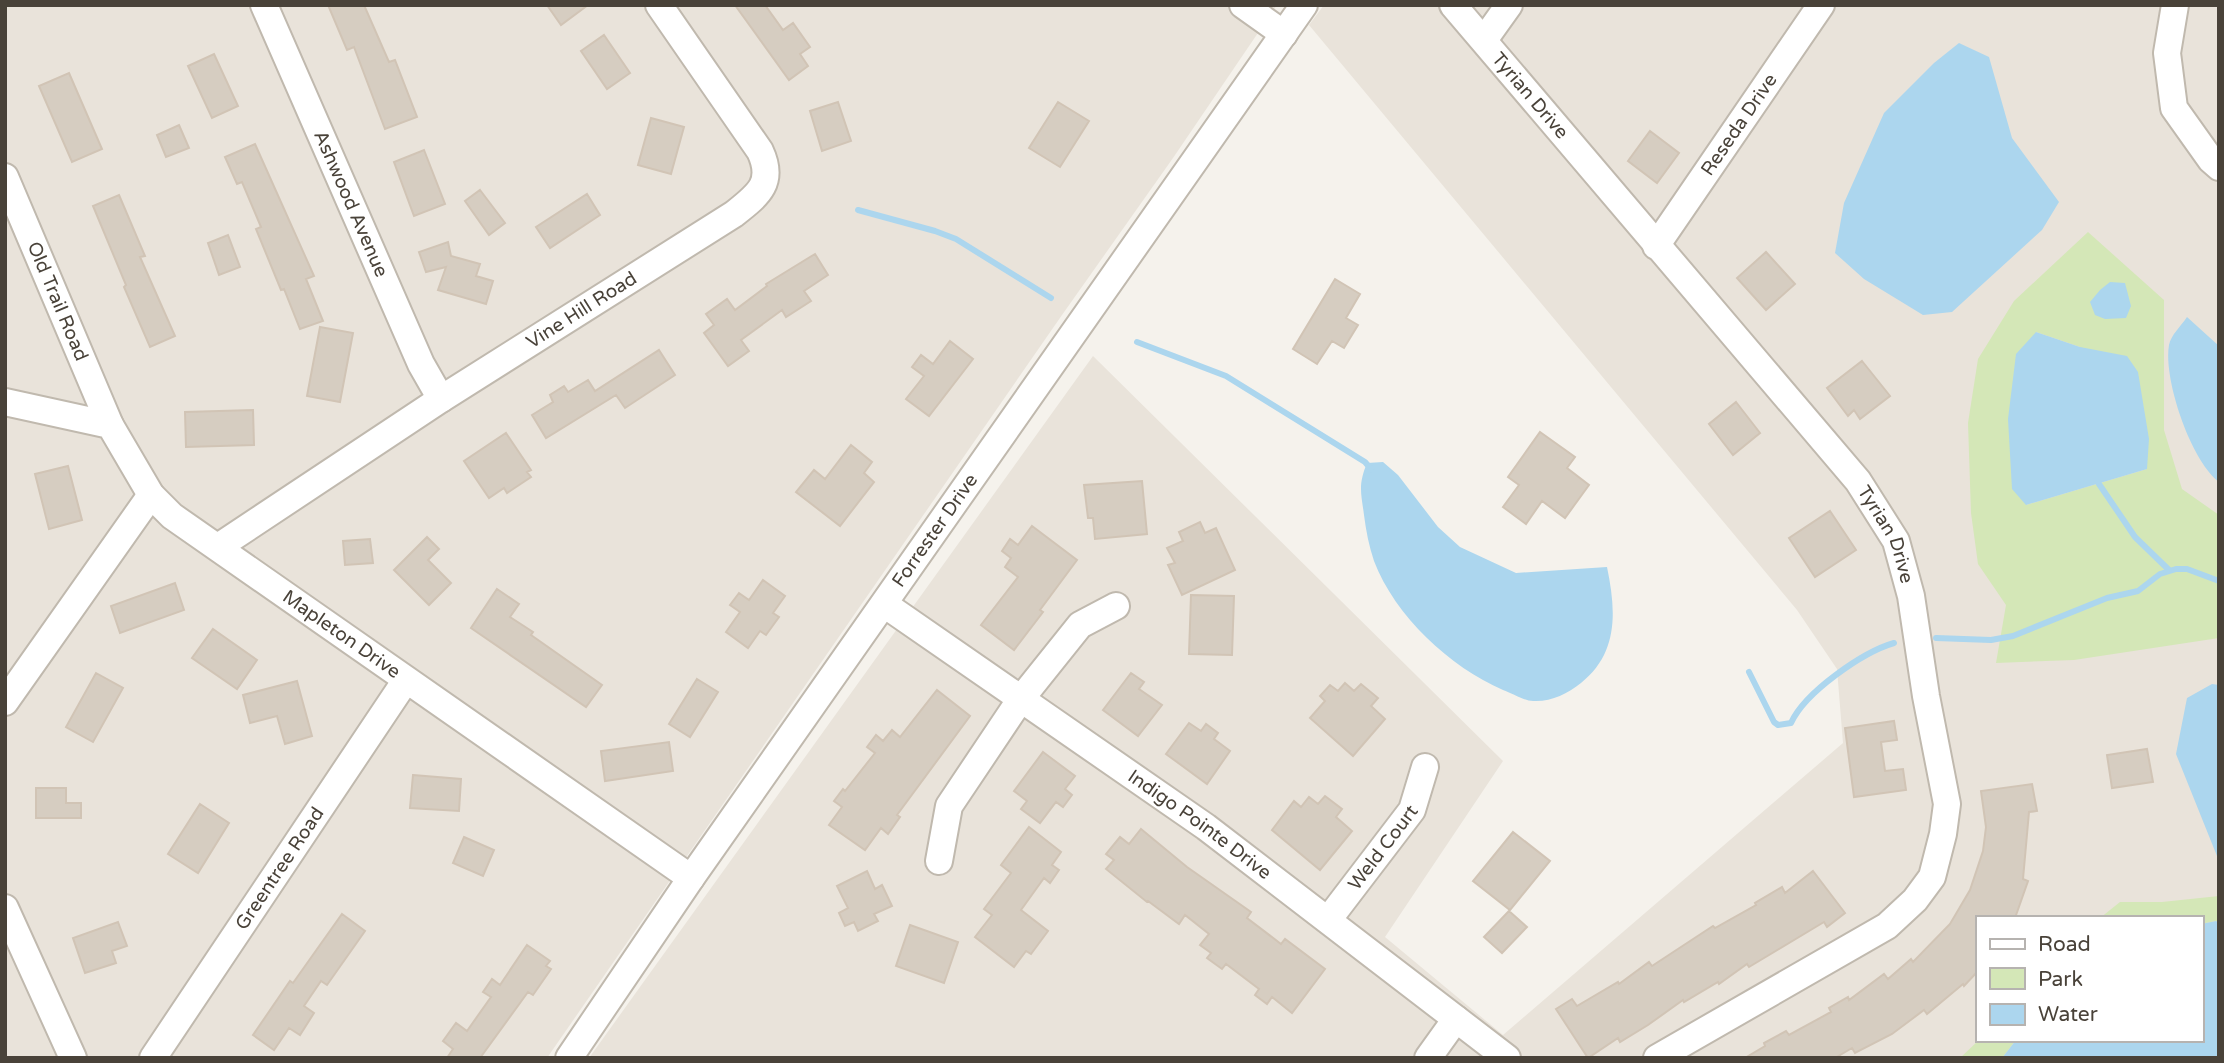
<svg xmlns="http://www.w3.org/2000/svg" width="2224" height="1063" font-family="'Varela Round',sans-serif">
  <rect width="100%" height="100%" fill="#f5f2ec"/>
  <path fill="#e9e3da" fill-rule="evenodd" d="M5 5H1277L1173 158 1062 315 547 1058H5Z
    M1324 5H2219V1058H589L1093 356 1503 761 1385 937 1503 1035 1843 743 1837 669 1797 610 1309 25ZM1977 918H2201V1040H1977Z"/>
  <path fill="#d4e7b7" fill-rule="evenodd" d="M2088 232 2164 300V430L2182 489 2219 515V638L2074 660 1996 663 2006 605 1978 564 1971 513 1968 423 1978 359 2014 301ZM2036 332 2080 347 2147 469 2026 505Z
    M2219 896V923L2216 921 2201 924V918H2100L2120 902H2162Z
    M1979 1040H2016L2002 1058H1960Z"/>
  <path fill="#acd6ee" d="M1959 43 1989 57 2012 138 2059 202 2042 230 1952 312 1923 315 1864 279 1835 253 1844 203 1884 113 1934 63Z
    M2110 282 2125 283 2131 306 2126 318 2105 319 2095 315 2090 302 2100 290Z
    M2187 317 2219 346V482C2191 461 2163 379 2169 345 2171 335 2181 326 2187 317Z
    M2036 332 2080 347 2127 356 2138 372 2149 439 2147 469 2026 505 2012 489 2008 419 2016 354Z
    M1383 462 1398 475 1438 527 1460 547 1516 573 1607 567C1616 610 1619 653 1581 683 1567 694 1551 702 1533 701 1524 701 1512 693 1503 690 1450 667 1395 616 1374 561 1369 546 1366 531 1364 515 1361 492 1358 485 1367 463Z
    M2212 684 2219 685V861L2176 754 2187 698Z
    M2216 921 2219 923V1058H2002L2016 1040H2201V924Z"/>
  <g fill="none" stroke-linecap="round" stroke-linejoin="round">
    <path stroke="#acd6ee" stroke-width="6" d="M858 210 935 231 956 239 1051 298
      M1137 342 1226 376 1365 462 1371 469
      M2099 484 2135 537 2169 570
      M1936 638 1991 640 2013 636 2107 598 2138 591 2160 574 2176 569H2187L2219 581
      M1749 672 1774 722 1778 725 1791 723C1805 692 1863 652 1894 643"/>
  </g>
  <path fill="#d6cdc1" stroke="#d1c4b5" stroke-width="2" d="M328 5H364L389 62 395 60 417 117 385 129 354 47 347 50Z
    M547 5H588L561 25Z
    M735 5H765L783 30 793 23 810 47 800 54 808 66 789 80Z
    M604 35 630 73 607 89 581 51Z
    M214 54 238 106 212 118 188 66Z
    M69 73 102 149 72 162 39 86Z
    M838 102 851 141 822 151 810 111Z
    M1058 102 1089 121 1060 167 1029 148Z
    M651 118 684 127 671 174 638 165Z
    M179 125 189 148 166 157 157 135Z
    M1650 131 1679 153 1657 183 1628 161Z
    M255 144 314 276 306 279 323 321 300 329 284 289 281 290 256 229 261 227 242 182 237 184 225 157Z
    M424 150 445 204 414 216 394 162Z
    M480 190 505 223 489 235 465 201Z
    M587 194 600 215 550 248 536 227Z
    M119 195 145 256 140 257 175 336 150 347 124 287 126 285 93 206Z
    M228 235 240 267 219 275 208 243Z
    M448 242 451 256 480 264 476 276 493 281 486 304 438 290 446 267 426 272 419 252Z
    M1766 252 1795 284 1766 310 1737 278Z
    M815 254 828 275 804 291 811 301 786 317 782 310 741 340 749 351 728 366 704 333 714 325 706 314 727 299 735 310 767 286 766 284Z
    M1335 279 1360 294 1346 318 1358 325 1344 348 1332 341 1317 364 1293 349Z
    M320 327 353 333 340 402 307 396Z
    M950 341 973 359 929 416 906 399 924 376 912 367 921 355 933 364Z
    M659 350 675 375 625 408 616 395 546 438 532 415 553 402 550 395 564 386 568 392 588 380 595 391Z
    M1862 361 1890 396 1860 419 1854 410 1848 416 1827 388Z
    M1736 402 1760 433 1733 455 1709 424Z
    M253 410 254 445 186 447 185 412Z
    M1540 432 1575 457 1567 468 1589 485 1565 518 1542 501 1526 524 1503 507 1519 485 1508 477Z
    M506 433 531 470 527 472 531 477 507 493 504 488 489 498 464 461Z
    M851 445 872 462 864 473 874 482 840 526 796 492 814 470 825 479Z
    M68 466 82 520 49 529 35 474Z
    M1142 481 1147 534 1095 539 1093 518H1088L1084 485Z
    M1830 511 1856 550 1815 577 1789 538Z
    M1200 522 1205 533 1216 528 1235 570 1182 595 1168 565 1175 563 1167 548 1183 541 1179 532Z
    M1032 526 1077 560 1040 610 1043 612 1014 650 981 625 1018 577 1005 567 1011 558 1002 551 1010 539 1018 545Z
    M427 537 439 549 428 560 451 583 429 605 394 570Z
    M370 539 373 563 345 565 343 541Z
    M763 580 785 596 773 613 779 617 766 635 760 631 748 648 726 632 740 612 730 605 739 593 749 600Z
    M175 583 184 610 120 633 111 606Z
    M497 589 519 604 510 617 533 632 531 635 602 685 586 707 471 628Z
    M1191 595 1234 596 1232 655 1189 654Z
    M213 629 257 660 237 689 192 658Z
    M96 673 123 688 93 742 66 727Z
    M1131 673 1144 682 1139 689 1162 705 1138 736 1103 710Z
    M697 679 718 692 690 737 669 724Z
    M297 681 312 736 285 744 277 716 250 723 243 695Z
    M1345 683 1354 691 1361 684 1378 698 1371 706 1385 719 1353 756 1310 718 1325 701 1320 696 1330 685 1338 691Z
    M937 690 970 716 897 815 900 817 888 834 881 828 865 850 829 825 842 807 834 801 843 789 845 791 875 753 867 747 876 735 883 741 892 730 900 737Z
    M1894 721 1897 740 1881 742 1885 771 1903 769 1906 790 1854 797 1845 728Z
    M1189 723 1201 731 1206 724 1218 733 1214 739 1230 751 1207 784 1166 754Z
    M669 742 673 771 605 781 601 751Z
    M2147 749 2153 782 2112 788 2107 755Z
    M1043 752 1075 776 1065 789 1072 795 1063 807 1056 802 1040 823 1021 809 1027 801 1014 791Z
    M413 775 461 779 459 811 410 808Z
    M2032 784 2037 811 2029 812 2023 879 2028 881 2015 918H1977V972L1964 986 1963 984 1927 1014 1924 1010 1892 1034 1855 1053 1852 1048 1835 1058H1745L1765 1046 1764 1043 1786 1031 1789 1035 1831 1012 1829 1008 1848 997 1849 1000 1884 974 1888 979 1911 959 1913 962 1950 924 1970 890 1983 851 1986 827 1981 791Z
    M36 788H66V803H81V818H36Z
    M1325 796 1342 809 1336 817 1352 831 1320 870 1272 830 1294 801 1301 807 1309 797 1318 804Z
    M200 804 229 823 198 873 168 854Z
    M1029 827 1061 852 1052 865 1059 870 1050 883 1044 878 1021 910 1048 931 1031 954 1026 951 1014 967 975 937 992 915 984 909 1011 873 1001 865Z
    M1141 829 1187 867 1251 912 1247 918 1281 944 1285 939 1325 969 1292 1013 1272 997 1267 1004 1255 995 1259 989 1226 964 1222 969 1207 958 1211 953 1200 945 1209 934 1185 915 1179 924 1148 901 1147 902 1106 869 1114 860 1106 854 1120 837 1129 844Z
    M1513 832 1550 861 1510 910 1473 881Z
    M464 837 494 850 483 876 453 863Z
    M867 871 875 889 882 885 892 906 874 914 878 921 858 931 854 922 845 926 839 913 848 908 837 886Z
    M1813 871 1845 913 1827 927 1824 922 1749 967 1747 964 1719 984 1718 982 1684 1002 1683 1000 1648 1025 1620 1042 1618 1038 1588 1058 1556 1009 1572 999 1577 1006 1618 982 1619 984 1649 962 1652 966 1713 926 1715 928 1756 905 1755 903 1782 887 1785 893Z
    M1509 911 1527 927 1502 953 1484 937Z
    M342 914 365 931 327 985 321 981 304 1006 314 1013 300 1035 289 1028 274 1050 253 1035 290 981 293 983Z
    M118 922 127 946 112 951 116 963 85 973 73 938Z
    M910 925 958 942 944 983 896 966Z
    M527 945 550 961 546 966 551 969 533 995 528 992 480 1058H447L453 1049 443 1041 456 1023 467 1031 491 997 483 992 492 979 500 985Z"/>
  <g fill="none" stroke-linecap="round" stroke-linejoin="round">
    <g stroke="#c0b9ae" stroke-width="30">
      <g id="minor">
        <path id="s1" d="M264 5 421 364 441 399"/>
        <path d="M1243 5 1284 34"/>
        <path id="s2" d="M1453 5 1858 481 1896 541 1911 596 1926 696 1947 804 1943 834 1932 877 1915 900 1887 926 1657 1058"/>
        <path d="M2175 5 2167 53 2174 108 2211 160 2219 167"/>
        <path d="M1484 40 1509 5"/>
        <path id="s3" d="M5 177 110 425"/>
        <path id="s4" d="M1656 246 1821 5"/>
        <path id="s5" d="M5 402 110 425 151 495 172 516 691 878"/>
        <path id="s6" d="M218 547 441 399 734 214C758 195 775 183 760 151L659 5"/>
        <path id="s7" d="M884 604 1206 827 1507 1058"/>
        <path d="M5 702 151 495"/>
        <path d="M939 861 949 806 1020 700 1080 625 1116 606"/>
        <path d="M5 908 73 1058"/>
        <path id="s8" d="M1328 920 1412 810 1425 767"/>
        <path id="s9" d="M153 1058 406 680"/>
        <path id="s10" d="M569 1058 691 878 1304 5"/>
        <path d="M1428 1058 1456 1019"/>
      </g>
    </g>
    <use href="#minor" stroke="#fff" stroke-width="26"/>
  </g>
  <g text-anchor="middle" dominant-baseline="central" stroke-width="6" stroke-linejoin="round" paint-order="stroke">
    <g font-size="19" fill="#494239" stroke="#fff">
      <text stroke="none"><textPath href="#s2" startOffset="119">Tyrian Drive</textPath></text>
      <text stroke="none"><textPath href="#s4" startOffset="147">Reseda Drive</textPath></text>
      <text stroke="none"><textPath href="#s1" startOffset="217">Ashwood Avenue</textPath></text>
      <text stroke="none"><textPath href="#s3" startOffset="135">Old Trail Road</textPath></text>
      <text stroke="none"><textPath href="#s6" startOffset="434">Vine Hill Road</textPath></text>
      <text stroke="none"><textPath href="#s10" startOffset="642">Forrester Drive</textPath></text>
      <text stroke="none"><textPath href="#s2" startOffset="686">Tyrian Drive</textPath></text>
      <text stroke="none"><textPath href="#s5" startOffset="425">Mapleton Drive</textPath></text>
      <text stroke="none"><textPath href="#s7" startOffset="385">Indigo Pointe Drive</textPath></text>
      <text stroke="none"><textPath href="#s8" startOffset="91">Weld Court</textPath></text>
      <text stroke="none"><textPath href="#s9" startOffset="228">Greentree Road</textPath></text>
    </g>
  </g>
  <rect width="2224" height="1063" fill="none" stroke="#494239" stroke-width="14"/>
  <rect x="1976" y="916" width="228" height="126" fill="#ffffff" stroke="#b6b3b0" stroke-width="2"/>
  <rect x="1990" y="939" width="35" height="10" fill="#ffffff" stroke="#b6b3b0" stroke-width="2"/>
  <text x="2038" y="951" font-size="21" fill="#494239">Road</text>
  <rect x="1990" y="968" width="35" height="21" fill="#d4e7b7" stroke="#b6b3b0" stroke-width="2"/>
  <text x="2038" y="986" font-size="21" fill="#494239">Park</text>
  <rect x="1990" y="1004" width="35" height="21" fill="#acd6ee" stroke="#b6b3b0" stroke-width="2"/>
  <text x="2038" y="1021" font-size="21" fill="#494239">Water</text>
</svg>
